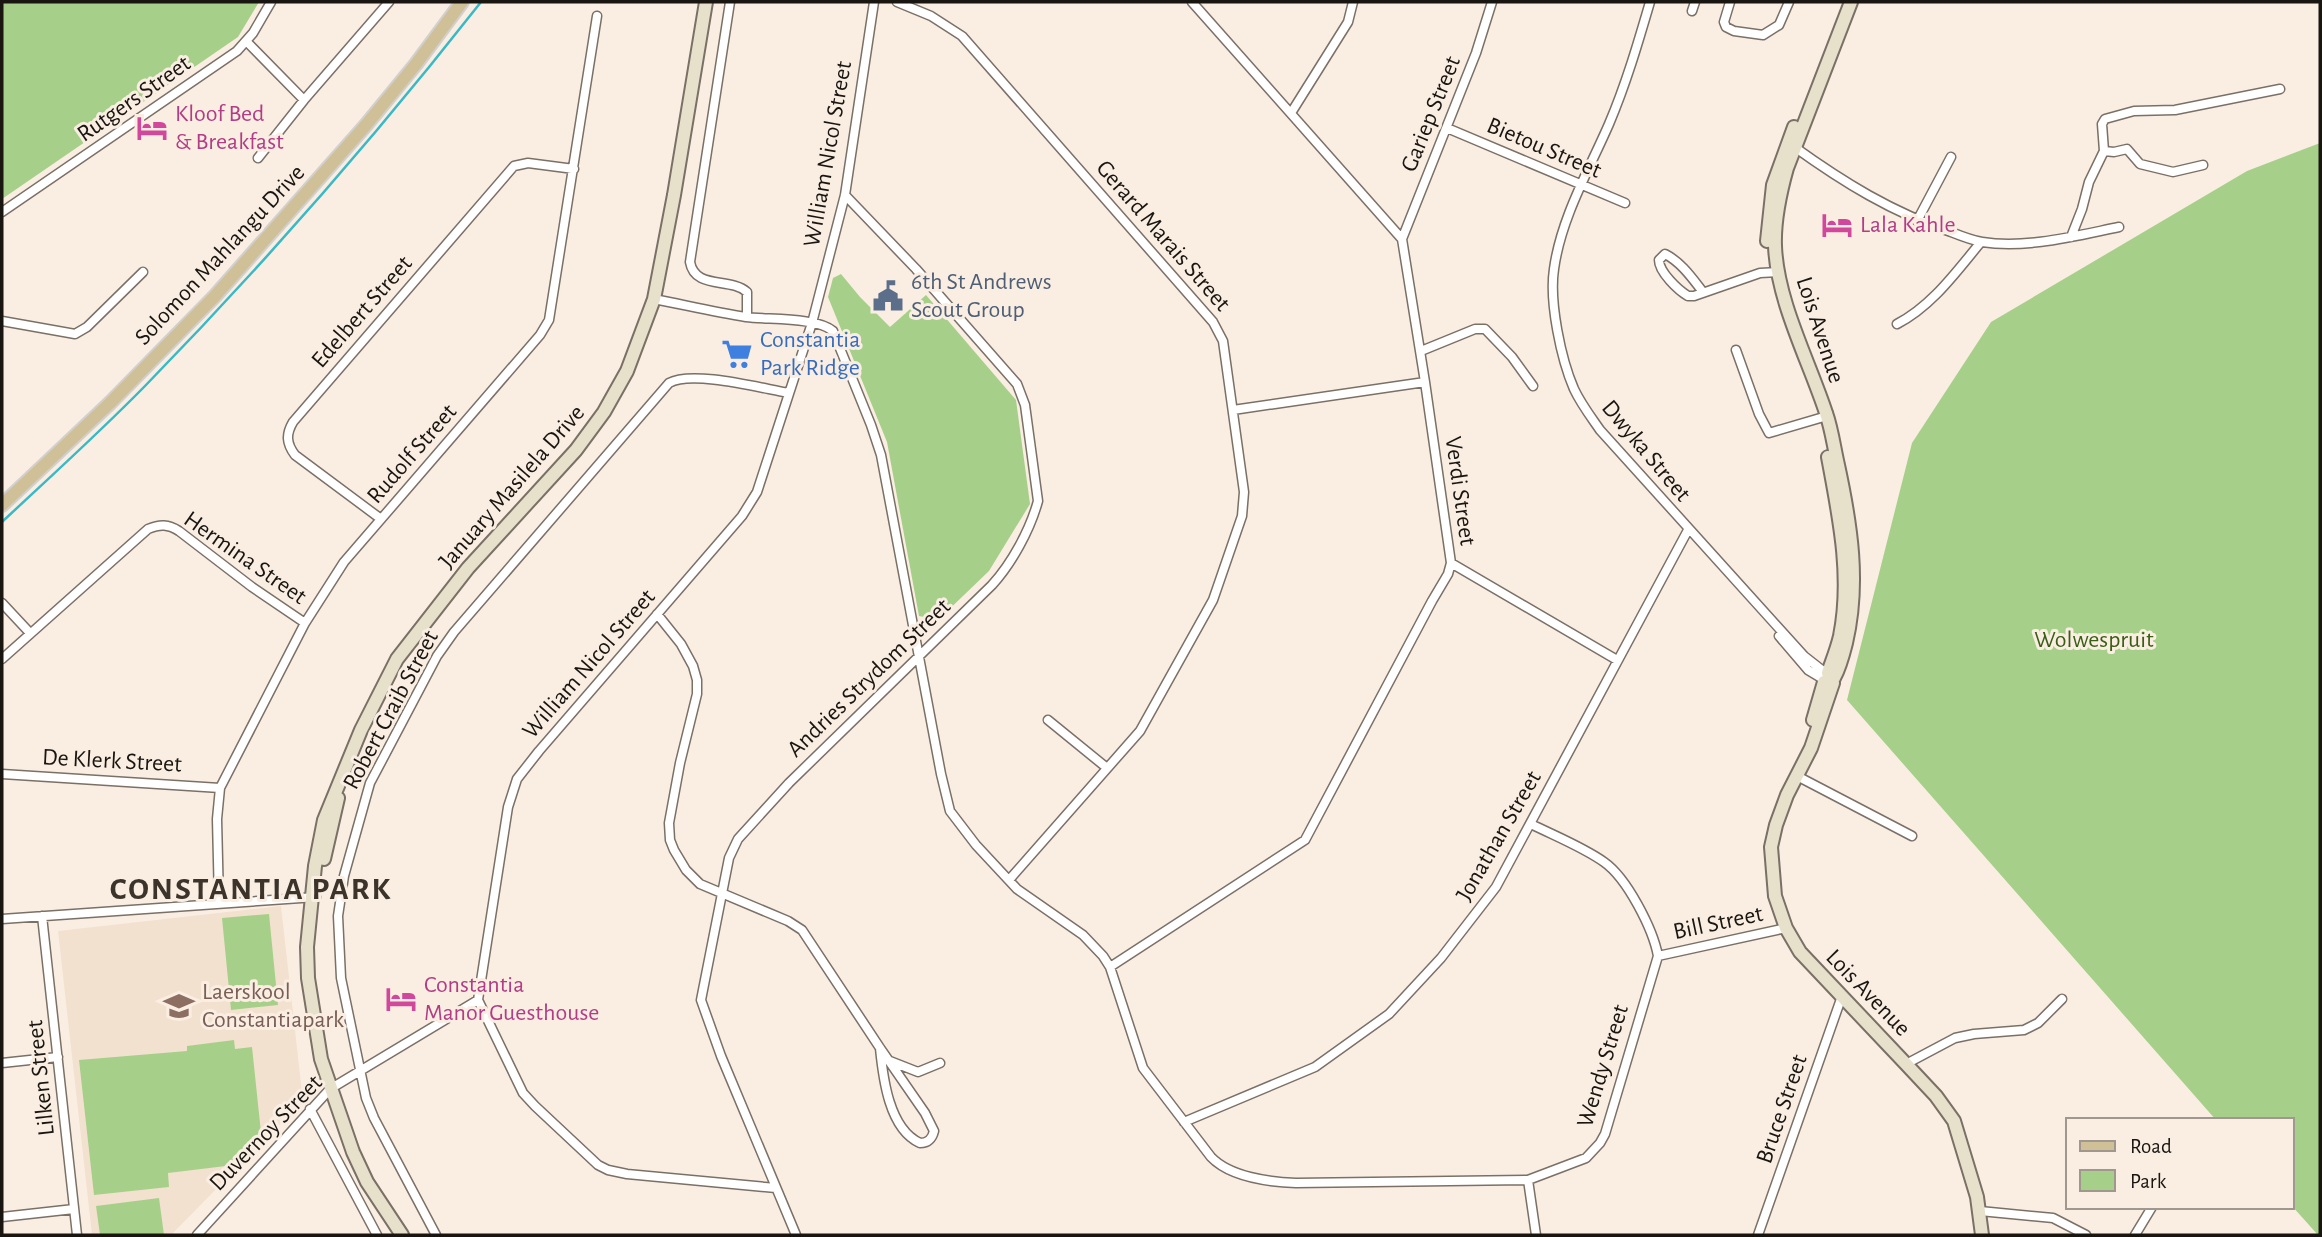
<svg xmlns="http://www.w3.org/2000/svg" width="2322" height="1237" font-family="'Alegreya Sans',sans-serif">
  <rect width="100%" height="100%" fill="#faeee3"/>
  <path fill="#f3e1d0" d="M281 906 303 1101 171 1235H92L58 931Z"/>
  <path fill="#a6d089" d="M2 2H259L238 37 2 199Z
    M2320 143V1235H2318L2292 1206V1120H2216L1847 700 1912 443 1991 322 2247 171Z
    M841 274 860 297 890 327 926 295 1016 400 1030 504 989 571 938 620 919 616 887 442 828 297 833 278Z
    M269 914 278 1005 231 1010 222 918Z
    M234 1040 235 1049 252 1047 262 1142 238 1167 234 1165 168 1173 169 1187 94 1195 79 1060 187 1051V1046Z
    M159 1198 164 1235H100L96 1206Z"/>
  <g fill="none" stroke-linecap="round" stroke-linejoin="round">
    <path stroke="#37b9c6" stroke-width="2.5" d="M2 522C50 477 99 433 145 386 264 264 376 136 481 2"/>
    <g stroke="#7a7066" stroke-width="11">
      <path id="street" d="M730 2 690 262C695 290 730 277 747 292V317
        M897 2 931 16 962 36 1213 322 1223 341 1244 492 1242 516 1213 600 1140 731 1009 880
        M1650 2C1638 43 1626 84 1609 124 1589 170 1561 218 1554 269 1549 302 1561 359 1574 389 1581 404 1591 417 1600 430L1804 656 1827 674
        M1730 2 1724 22 1726 27 1734 31 1763 35 1779 25 1789 2
        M1692 11 1695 2
        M247 42 304 100
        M1291 113 1348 22 1353 2
        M1447 128 1625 203
        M1793 146C1843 182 1893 213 1951 232 1961 236 1971 240 1982 242 2026 249 2075 236 2119 227
        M2104 151 2114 152 2127 149 2140 164 2173 172 2203 165
        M258 158 304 100 389 2
        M2 212 237 51 253 33 271 2
        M1917 221 1951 157
        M2071 237 2082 209 2089 182 2104 151 2102 124 2105 119 2134 111 2175 110 2280 89
        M1402 239 1476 53 1492 2
        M1703 292C1692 278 1681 262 1665 254L1659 260C1659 272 1678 290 1688 296H1694L1760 273 1779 272
        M654 299C685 305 715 312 746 317 768 320 817 317 833 331L871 425 881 455 941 774 950 811 976 845 1017 889 1083 935 1103 956 1110 967 1143 1068 1211 1157C1230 1177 1270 1182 1296 1183L1528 1180 1586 1158 1600 1143 1605 1134 1658 956C1653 929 1627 878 1604 862 1583 847 1555 836 1531 824
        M2 321 75 334 87 327 143 272
        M1897 324C1932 306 1956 272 1981 242
        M1736 350 1759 414 1769 433 1827 416
        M1421 351 1475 329H1485L1512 357 1533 386
        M1233 410 1425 382
        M381 519 295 455C286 443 286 434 293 422L514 166 528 163 574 169
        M1451 563 1617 660
        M2 603 30 633
        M657 614 681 644 693 666 697 680V694L680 763 669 823 670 840 674 850 686 870 700 884 788 921 802 930 880 1048 925 1113 934 1131C932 1139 928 1143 920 1143 889 1129 883 1078 880 1048
        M1779 636 1808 670 1823 679
        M2 659 148 529C160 524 168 524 179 531L252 587 305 623
        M1048 720 1107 768
        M2 774 220 788
        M1797 776 1912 836
        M219 902 217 819 220 788 305 623 344 562 540 335 549 320 597 16
        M42 916 77 1235
        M2 919 316 897
        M1658 956 1786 928
        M1110 967 1305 840 1432 601 1448 574 1451 563 1425 382 1402 239 1192 2
        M890 1061 918 1072 940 1063
        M2 1063 58 1057
        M1906 1064 1955 1038 1974 1034 2024 1030 2038 1023 2062 999
        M310 1109 377 1235
        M1184 1122 1315 1067 1389 1014 1441 958 1496 887 1688 530
        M1528 1180 1536 1235
        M776 1188 627 1174 608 1170 598 1165 535 1106 523 1093 478 1000 508 807 517 779 539 751 742 516 757 492 812 323 845 195 874 2
        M1980 1211 2053 1218 2086 1235
        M2 1217 74 1209
        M197 1235 330 1089 478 1000
        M436 1235 374 1118 366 1098 341 978 338 916 344 876 370 783 437 656 454 632 669 383C692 370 760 388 789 393
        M796 1235 721 1056 701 1000 729 858 738 839 789 783 992 585C1012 563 1030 530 1038 501L1025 405 1017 384 916 269 845 195
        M1758 1235 1842 996
        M2135 1235 2152 1207"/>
    </g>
    <g stroke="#7a7066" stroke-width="16">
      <path id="secondary" d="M1767 241 1773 185 1794 127
        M1828 457C1839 516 1852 576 1840 636 1837 649 1832 661 1828 673
        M1834 678C1840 667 1843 655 1846 643 1860 583 1851 525 1838 465 1834 448 1832 430 1826 413 1809 361 1777 301 1775 246 1774 220 1780 193 1787 168L1851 2
        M1833 683 1811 748 1787 795 1776 825 1771 847 1775 896 1786 928 1800 952 1906 1064 1936 1096 1954 1121 1977 1197 1982 1235
        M1813 720 1824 682
        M324 859 338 798
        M402 1235 367 1182 353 1152 321 1059 308 978 307 947 315 866 324 820 361 730 397 659 468 568 576 450 604 412 627 371 654 299 674 195 706 2"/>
    </g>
    <g stroke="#d1d0cf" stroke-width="16">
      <path id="primary" d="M2 505 110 403 215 296 366 125 416 64 462 2"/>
    </g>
    <use href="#street" stroke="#fff" stroke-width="8"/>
    <use href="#secondary" stroke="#e7e0cb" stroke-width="12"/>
    <use href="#primary" stroke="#d0c098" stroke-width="12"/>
  </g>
  <defs>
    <g id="hotel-bare" transform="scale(2.415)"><path d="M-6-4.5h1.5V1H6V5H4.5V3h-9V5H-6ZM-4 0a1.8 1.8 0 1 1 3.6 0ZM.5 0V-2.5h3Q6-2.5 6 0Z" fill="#d1479c" stroke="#faeee3" stroke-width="2.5" paint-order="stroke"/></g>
    <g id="civic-bare" transform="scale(2.415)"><path d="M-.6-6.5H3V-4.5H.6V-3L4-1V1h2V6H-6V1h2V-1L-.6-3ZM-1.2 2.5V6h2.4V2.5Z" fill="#5c6f8a" stroke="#faeee3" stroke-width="2.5" paint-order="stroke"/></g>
    <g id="supermarket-bare" transform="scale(2.415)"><path d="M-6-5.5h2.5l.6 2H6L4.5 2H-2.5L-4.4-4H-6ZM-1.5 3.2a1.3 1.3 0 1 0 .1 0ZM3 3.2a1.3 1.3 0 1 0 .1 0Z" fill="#3f7fe0" stroke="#faeee3" stroke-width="2.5" paint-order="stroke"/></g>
    <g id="school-bare" transform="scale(2.415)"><path d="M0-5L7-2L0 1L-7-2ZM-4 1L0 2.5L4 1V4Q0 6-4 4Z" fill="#8d6e63" stroke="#faeee3" stroke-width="2.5" paint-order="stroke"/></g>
  </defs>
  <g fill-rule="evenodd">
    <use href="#hotel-bare" x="152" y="128"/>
    <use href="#hotel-bare" x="1837" y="225"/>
    <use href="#civic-bare" x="888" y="296"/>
    <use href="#supermarket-bare" x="737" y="354"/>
    <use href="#hotel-bare" x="401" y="999"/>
    <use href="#school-bare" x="179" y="1006"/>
  </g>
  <g text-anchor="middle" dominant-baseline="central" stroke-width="6" stroke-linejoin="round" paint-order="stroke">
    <g font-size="24" fill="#191511" stroke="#faeee3">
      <text transform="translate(134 99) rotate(-35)">Rutgers Street</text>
      <text transform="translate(1431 114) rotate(-68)">Gariep Street</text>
      <text transform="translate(1544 148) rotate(23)">Bietou Street</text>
      <text transform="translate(828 154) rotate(-80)">William Nicol Street</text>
      <text transform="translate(1163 236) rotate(49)">Gerard Marais Street</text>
      <text transform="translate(220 255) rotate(-47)">Solomon Mahlangu Drive</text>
      <text transform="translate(362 312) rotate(-49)">Edelbert Street</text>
      <text transform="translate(1820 330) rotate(72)">Lois Avenue</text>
      <text transform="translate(1646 451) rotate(50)">Dwyka Street</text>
      <text transform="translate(412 454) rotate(-49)">Rudolf Street</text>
      <text transform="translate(512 487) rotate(-49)">January Masilela Drive</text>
      <text transform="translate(1460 491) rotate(82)">Verdi Street</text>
      <text transform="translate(245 558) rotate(35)">Hermina Street</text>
      <text transform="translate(589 664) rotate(-49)">William Nicol Street</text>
      <text transform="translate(869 678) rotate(-44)">Andries Strydom Street</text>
      <text transform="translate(391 710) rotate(-62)">Robert Craib Street</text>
      <text transform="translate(112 761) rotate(3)">De Klerk Street</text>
      <text transform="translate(1499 836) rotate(-60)">Jonathan Street</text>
      <text transform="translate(1718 923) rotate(-12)">Bill Street</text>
      <text transform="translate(1868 993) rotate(46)">Lois Avenue</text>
      <text transform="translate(1603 1066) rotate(-73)">Wendy Street</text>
      <text transform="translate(41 1078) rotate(-96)">Lilken Street</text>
      <text transform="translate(1782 1109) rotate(-71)">Bruce Street</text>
      <text transform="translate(266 1133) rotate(-46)">Duvernoy Street</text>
    </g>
    <g font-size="24" fill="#b23c85" stroke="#faeee3" text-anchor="start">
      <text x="175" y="114">Kloof Bed<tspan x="175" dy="28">&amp; Breakfast</tspan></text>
      <text x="1860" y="225">Lala Kahle</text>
      <text x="424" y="985">Constantia<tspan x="424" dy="28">Manor Guesthouse</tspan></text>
    </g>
    <g font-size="24" fill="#4e5e75" stroke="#faeee3" text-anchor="start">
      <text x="911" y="282">6th St Andrews<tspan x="911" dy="28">Scout Group</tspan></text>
    </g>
    <g font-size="24" fill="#366cbe" stroke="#faeee3" text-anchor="start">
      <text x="760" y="340">Constantia<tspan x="760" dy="28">Park Ridge</tspan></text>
    </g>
    <g font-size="24" fill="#395f14" stroke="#faeee3">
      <text x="2094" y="640">Wolwespruit</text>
    </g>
    <g font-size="24" fill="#785e54" stroke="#faeee3" text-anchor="start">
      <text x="202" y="992">Laerskool<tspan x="202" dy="28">Constantiapark</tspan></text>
    </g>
    <g font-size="32" font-weight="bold" letter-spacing="2" fill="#3c332a" stroke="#faeee3">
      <text x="251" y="889">CONSTANTIA PARK</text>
    </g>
  </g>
  <rect width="2322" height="1237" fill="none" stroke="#191511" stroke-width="7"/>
  <rect x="2066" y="1118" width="228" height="91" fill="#faeee3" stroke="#a0978f" stroke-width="2"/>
  <rect x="2080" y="1141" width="35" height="10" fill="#d0c098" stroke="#a0978f" stroke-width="2"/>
  <text x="2130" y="1153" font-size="21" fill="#191511">Road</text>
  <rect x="2080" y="1170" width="35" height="21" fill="#a6d089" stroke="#a0978f" stroke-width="2"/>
  <text x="2130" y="1188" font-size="21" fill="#191511">Park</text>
</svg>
